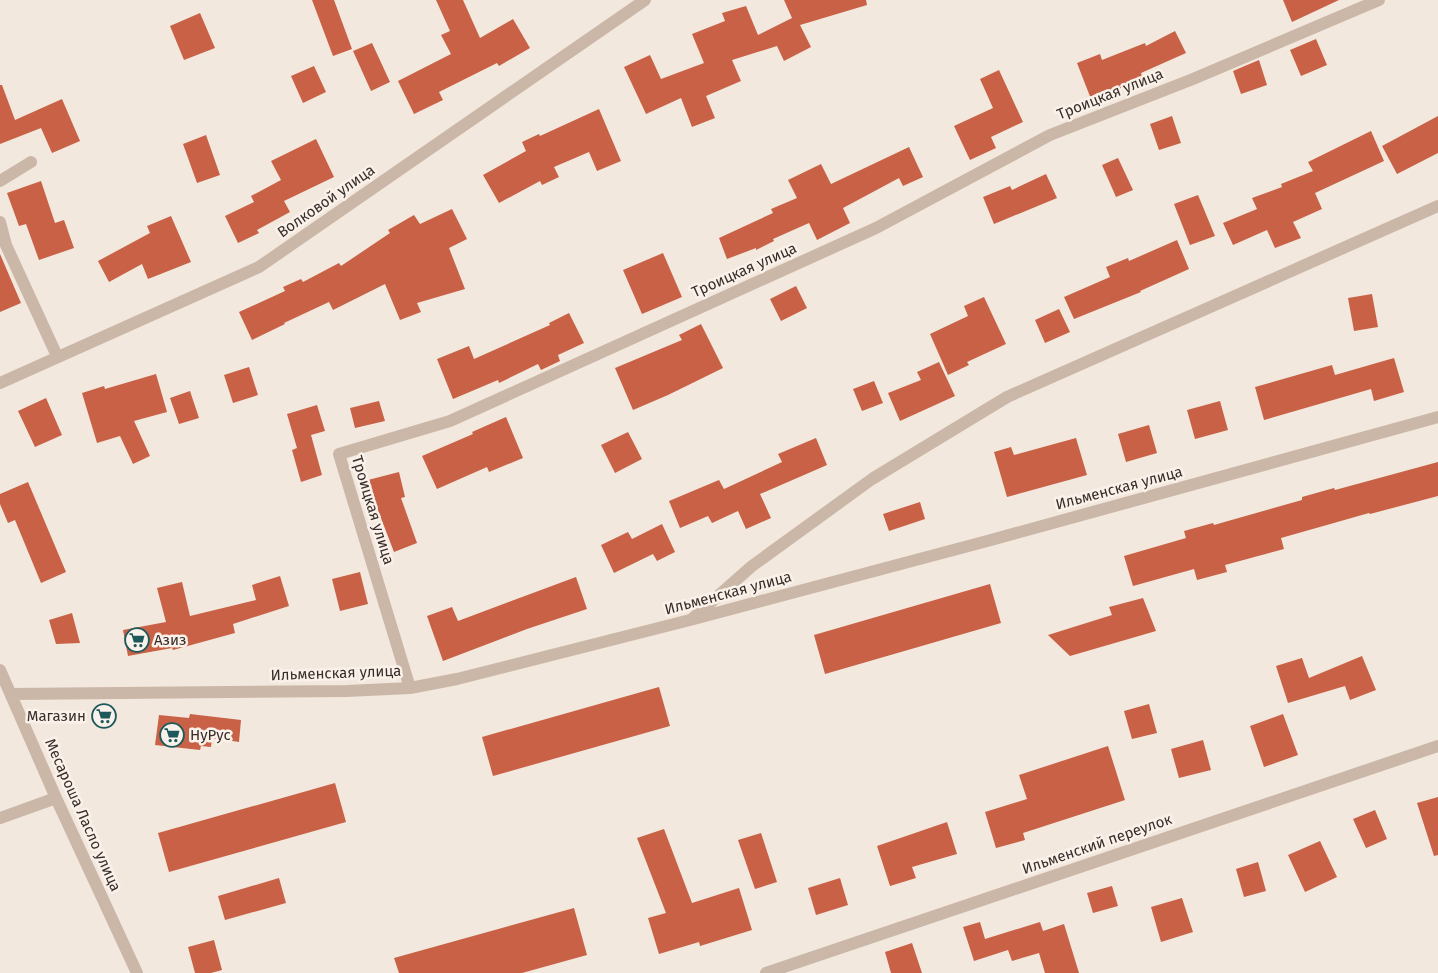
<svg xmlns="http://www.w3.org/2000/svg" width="1438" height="973" font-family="'Fira Sans',sans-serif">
  <rect width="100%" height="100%" fill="#f3e8dd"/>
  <path fill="#c86146" d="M312 0H334L352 49 333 56Z
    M436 0H463L480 38 513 19 530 48 499 66 497 63 439 92 443 100 414 114 398 81 451 54 441 35 450 31Z
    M784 0H866L867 5 800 25 811 47 784 61 777 46 732 60 741 81 706 96 715 118 692 127 681 98 646 114 624 67 650 55 661 79 704 63 692 34 725 21 722 13 746 6 758 35 792 18Z
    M1283 0H1339L1292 22Z
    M200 13 215 48 184 60 170 26Z
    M1175 31 1186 53 1141 73 1143 80 1091 99 1077 63 1100 54 1102 60 1145 43 1146 46Z
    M1316 39 1327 65 1301 76 1290 50Z
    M372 43 390 82 371 91 353 51Z
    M1259 60 1267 85 1241 94 1233 71Z
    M314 66 326 92 303 103 291 76Z
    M999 70 1023 122 991 137 996 148 970 160 954 126 993 108 980 79Z
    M0 85H2L15 120 62 99 80 141 52 153 41 128 0 144Z
    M599 109 621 161 597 171 589 152 554 167 559 177 542 185 540 181 499 203 483 175 526 151 522 142 539 134 540 136Z
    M1172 116 1181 143 1159 150 1150 124Z
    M1438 116V153L1397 174 1382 146Z
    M1371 131 1384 161 1315 193 1322 209 1293 222 1301 238 1275 248 1267 230 1233 245 1223 223 1257 209 1252 198 1282 187 1281 184 1313 171 1308 162Z
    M206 135 220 175 197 183 183 144Z
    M316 139 334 177 284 201 290 212 257 230 259 233 238 243 225 216 254 202 251 196 281 180 271 161Z
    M909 147 923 177 903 186 899 178 843 208 850 223 817 240 809 223 773 239 774 241 756 250V248L727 259 719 238 773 213 771 209 797 198 788 180 821 164 831 184Z
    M1118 158 1133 190 1116 197 1102 165Z
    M1046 174 1057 198 994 224 983 197 1010 186 1012 190Z
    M41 181 55 223 64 220 74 248 39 260 26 224 19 226 7 193Z
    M1198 195 1215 236 1190 245 1174 204Z
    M452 209 467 239 449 248 465 289 417 303 421 312 400 320 385 284 333 310 329 302 284 323 285 324 252 340 239 312 285 291 283 287 301 279 303 282 339 263 341 266 390 233 388 230 414 215 420 224Z
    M171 216 191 262 148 279 142 264 109 282 98 261 150 233 147 226Z
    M1177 240 1189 269 1140 291 1141 292 1074 319 1064 297 1110 277 1106 267 1128 258 1129 261Z
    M663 253 682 297 642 314 623 270Z
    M0 254 21 303 0 312Z
    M796 286 807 308 781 321 770 299Z
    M1372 294 1378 327 1354 331 1348 298Z
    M984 297 1006 344 967 362 969 365 948 375 930 334 968 316 964 306Z
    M1059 309 1070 332 1045 343 1035 320Z
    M569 313 584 343 558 355 560 361 541 370 538 364 499 383 498 380 453 399 437 359 469 346 474 359 550 325 549 323Z
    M701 324 723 368 668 395 633 410 615 368 682 340 679 335Z
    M1394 358 1404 392 1374 401 1371 389 1264 420 1255 387 1332 365 1335 375Z
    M939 362 955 396 900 421 888 393 921 380 917 372Z
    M249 367 258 395 233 403 224 375Z
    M156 374 167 412 134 421 150 456 133 464 120 436 97 443 82 393 104 386 105 389Z
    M874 381 883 403 862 411 853 389Z
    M190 391 199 418 179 424 170 398Z
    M46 398 62 435 35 447 18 411Z
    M379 401 385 421 355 428 350 408Z
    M1220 401 1228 430 1195 439 1187 410Z
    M317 405 325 431 311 435 322 475 301 482 292 450 297 448 287 414Z
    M506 417 523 458 489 472 487 467 437 489 422 456 473 434 472 432Z
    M1149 425 1157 453 1126 462 1118 434Z
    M628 432 642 459 615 473 601 445Z
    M816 438 827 465 760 494 771 518 746 529 738 511 712 523 708 516 680 528 669 501 719 480 724 489 782 462 778 454Z
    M1076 438 1087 475 1007 497 994 452 1011 447 1014 455Z
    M1438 462V496L1370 514 1369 513 1281 538 1284 549 1225 565 1227 572 1197 580 1194 569 1133 586 1124 556 1186 538 1184 531 1213 523 1214 525 1302 500V497L1334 488 1335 490Z
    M399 472 405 497 401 498 417 543 394 552 376 505H375L368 480Z
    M28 482 66 572 41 583 15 520 8 523 0 504V494Z
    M920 502 925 519 889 531 883 514Z
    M662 524 675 552 657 561 653 554 614 573 601 545 628 532 632 539Z
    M360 572 368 604 340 611 332 579Z
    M280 576 289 606 233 624 235 633 173 650 172 648 128 656 123 630 166 622 157 588 182 582 190 616 256 600 252 585Z
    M576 577 587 609 527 629 443 661 427 616 452 607 458 621Z
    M990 584 1001 623 825 674 814 635Z
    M1143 598 1156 631 1070 656 1048 635 1112 615 1109 607Z
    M72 613 80 643 56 644 49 620Z
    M1362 656 1376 690 1350 700 1345 686 1288 703 1276 666 1302 658 1309 678Z
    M659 687 670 726 493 776 482 737Z
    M1149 704 1157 733 1132 739 1124 711Z
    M190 714 241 720 239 742 212 738 211 747 201 746 200 750 155 745 159 715 189 718Z
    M1283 714 1298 755 1264 767 1250 726Z
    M1203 740 1211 770 1179 778 1171 749Z
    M1108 746 1125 800 1023 833 1025 840 996 848 985 812 1027 799 1019 775Z
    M335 783 346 822 169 872 158 833Z
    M1438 797V855L1434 856 1417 803Z
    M1375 810 1387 839 1366 848 1353 819Z
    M947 822 957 854 912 867 916 878 890 886 877 846Z
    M664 829 692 903 739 888 752 930 700 946 699 942 659 954 648 918 666 913 637 838Z
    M761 833 777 882 755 889 738 840Z
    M1320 841 1337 877 1305 892 1288 855Z
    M1258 862 1266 891 1244 897 1236 869Z
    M279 878 286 903 225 920 218 896Z
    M840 878 848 905 816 915 808 888Z
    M1112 886 1118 906 1093 913 1087 893Z
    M1182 898 1193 932 1161 942 1151 907Z
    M574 908 587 955 522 973H399L394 958Z
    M980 922 985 939 1040 922 1043 931 1064 924 1079 973H1045L1039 953 1012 961 1008 950 974 961 963 927Z
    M214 940 222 970 211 973H195L188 947Z
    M912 943 922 973H891L885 952Z"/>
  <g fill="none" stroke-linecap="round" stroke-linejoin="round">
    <path stroke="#cbb7a8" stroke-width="12" d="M0 181 31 162
      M0 222 6 245 57 356
      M0 383 259 267 645 0
      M692 619 752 566 872 479 1007 397 1438 206
      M0 670 56 798 137 973
      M410 688 339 454 450 421 876 228 1050 135 1193 79 1379 0
      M11 694 347 691 410 688 457 679 690 620 991 540 1438 417
      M0 818 56 798
      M766 973 1438 746"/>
  </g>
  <defs>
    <g id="supermarket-ring" transform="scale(1.25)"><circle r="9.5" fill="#faf2ea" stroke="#1d595b" stroke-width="1.5"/><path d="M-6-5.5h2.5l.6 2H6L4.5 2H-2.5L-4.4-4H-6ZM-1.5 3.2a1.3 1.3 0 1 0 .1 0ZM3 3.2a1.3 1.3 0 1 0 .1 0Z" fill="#1d595b"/></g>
  </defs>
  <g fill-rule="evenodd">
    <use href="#supermarket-ring" x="137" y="640"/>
    <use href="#supermarket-ring" x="104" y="716"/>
    <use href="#supermarket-ring" x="172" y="735"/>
  </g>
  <g text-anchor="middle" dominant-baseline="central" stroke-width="5" stroke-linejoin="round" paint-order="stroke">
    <g font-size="15" fill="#382d29" stroke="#faf2ea">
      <text transform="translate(1110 94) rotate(-22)">Троицкая улица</text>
      <text transform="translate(326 201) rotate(-35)">Волковой улица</text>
      <text transform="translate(744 270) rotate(-24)">Троицкая улица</text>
      <text transform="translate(1119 488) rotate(-15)">Ильменская улица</text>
      <text transform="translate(373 510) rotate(73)">Троицкая улица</text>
      <text transform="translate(728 593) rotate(-15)">Ильменская улица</text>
      <text transform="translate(336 673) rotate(-2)">Ильменская улица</text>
      <text transform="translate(83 815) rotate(66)">Месароша Ласло улица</text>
      <text transform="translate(1097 844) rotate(-19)">Ильменский переулок</text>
    </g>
    <g font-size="15" fill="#382d29" stroke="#faf2ea" text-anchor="start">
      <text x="154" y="640">Азиз</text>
      <text x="86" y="716" text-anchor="end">Магазин</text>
      <text x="190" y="735">НуРус</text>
    </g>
  </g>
</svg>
